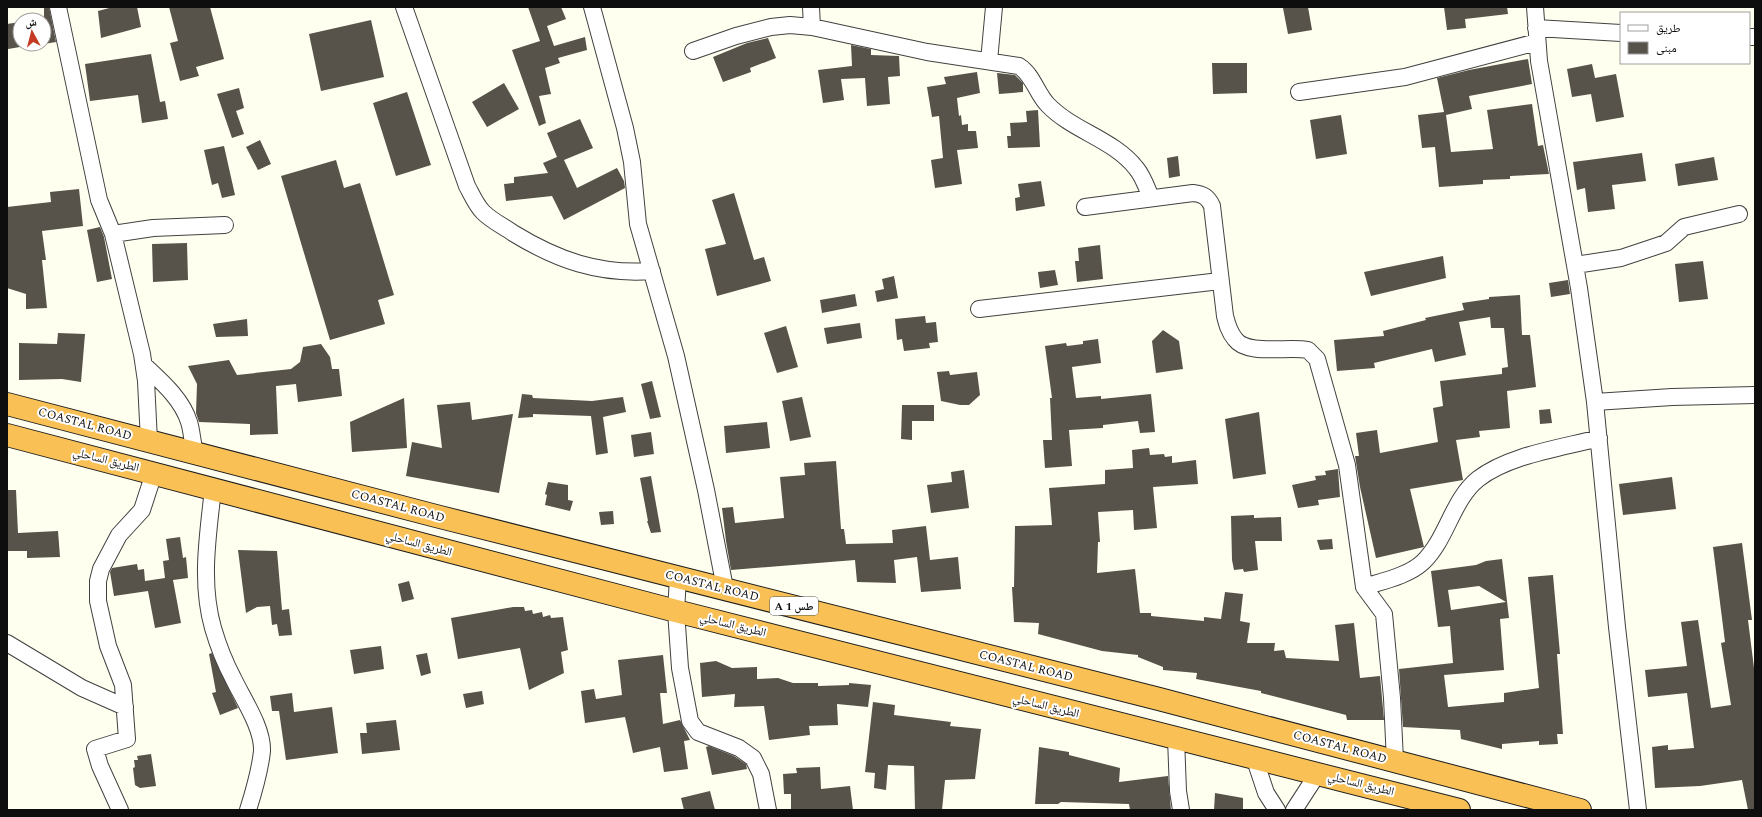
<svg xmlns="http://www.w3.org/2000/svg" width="1762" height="817" font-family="Spectral,'Noto Naskh Arabic',serif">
  <rect width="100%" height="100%" fill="#ffffef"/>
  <path fill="#57524a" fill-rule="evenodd" d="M44 7H49L56 42 44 44Z
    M113 7H137L141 27 101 38 98 11Z
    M169 7H210L224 59 196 67 199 76 180 81 170 43 178 41Z
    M528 7H561L566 19 547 26 554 46 585 37 587 50 558 58 560 63 545 68 551 94 539 96 546 123 539 126 512 50 540 41Z
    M1292 7H1308L1312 30 1288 34 1283 8Z
    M1444 7H1507L1508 14 1465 19 1466 28 1447 30Z
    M371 20 384 77 321 91 309 34Z
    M20 22V47L8 49 7 24Z
    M768 38 776 58 750 68 751 72 723 82 713 57 747 43Z
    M851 45 871 49V55L899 56 900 76 888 77 890 104 867 106 865 78 841 79 844 100 823 103 818 70 852 66Z
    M151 54 160 102 165 101 168 119 142 123 138 95 90 101 85 64Z
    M1528 59 1532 84 1469 96 1472 109 1446 115 1451 152 1493 149 1487 110 1532 104 1538 146 1543 145 1549 174 1510 176V179L1483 180V184L1439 187 1435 147 1422 148 1418 115 1444 112 1437 78 1469 70Z
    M1212 63H1247V93L1213 94Z
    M1592 64 1595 78 1616 74 1624 117 1596 122 1591 94 1572 97 1567 69Z
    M977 72 980 93 957 98 959 116 961 115 962 125 968 124V131H976L978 148 957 150 962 184 935 188 931 160 943 158 939 116 932 117 927 87 946 84 944 77Z
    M997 73 1015 75 1023 83V92L999 94Z
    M504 83 519 109 487 127 472 102Z
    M239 88 244 108 236 111 244 134 232 138 217 94Z
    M407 92 431 165 396 176 373 103Z
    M1038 110 1040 147 1008 148 1007 136H1011L1010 123 1027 122 1026 111Z
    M1341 115 1347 154 1316 159 1310 120Z
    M580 119 593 148 564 160 577 188 617 168 624 181 625 188 564 220 552 196 506 201 504 184 514 183V177L548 173 543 163 557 157 547 133Z
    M260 140 271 164 258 170 246 147Z
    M224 146 235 195 222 198 218 183 212 185 204 150Z
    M1642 153 1646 181 1612 185 1615 209 1588 212 1585 188 1577 190 1573 162Z
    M1178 156 1180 176 1169 178 1167 158Z
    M1714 157 1718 180 1678 186 1675 164Z
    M336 160 344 188 360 183 394 295 378 300 385 324 330 340 281 176Z
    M1041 181 1045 206 1016 211 1015 198 1020 197 1018 184Z
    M79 189 83 226 42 231 46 260H42L47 308 26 309V294L7 288V207L51 202 50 192Z
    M734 193 754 260 764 257 771 281 717 296 705 249 726 244 712 200Z
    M100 227 104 237 112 279 97 282 87 230Z
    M187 243 188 280 153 282 152 244Z
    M1100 245 1103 279 1077 282 1075 261H1079L1078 248Z
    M1443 256 1446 278 1371 296 1364 272Z
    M1703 261 1708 299 1679 302 1675 264Z
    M1055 270 1058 285 1040 288 1038 272Z
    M894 276 898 298 877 302 875 291 884 289 882 279Z
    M1568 280 1570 294 1551 297 1549 283Z
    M855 294 857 306 822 313 820 300Z
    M1520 295 1522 335H1530L1536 387 1507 391 1510 428 1479 431 1480 437 1456 440 1463 480 1410 489 1424 547 1376 558 1360 487 1355 456H1359L1356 433 1377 430 1380 453 1438 442 1433 408 1443 406 1440 381 1502 374V368L1508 367 1504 328H1491L1490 317 1459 322 1466 355 1435 362 1432 349 1374 363 1375 368 1337 371 1334 340 1384 336 1383 331 1426 320 1425 318 1464 310 1462 303 1489 299V297Z
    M925 316 926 323 936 322 938 342 929 343 930 348 904 351 902 339 897 340 895 319Z
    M247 319 248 336 216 337 213 324Z
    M860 323 862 338 827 344 824 328Z
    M786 326 798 367 777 373 764 333Z
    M1163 330 1179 341 1183 369 1156 373 1152 341Z
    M58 333 85 334 81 382 62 379 19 380V343L57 344Z
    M1098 339 1101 363 1072 367 1076 398 1101 396V399L1151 394 1155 432 1140 433 1138 421 1103 425V428L1069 430 1072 466 1045 468 1043 440H1052L1050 398H1052L1045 346 1066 343 1067 346 1083 344V341Z
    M321 344 330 357 332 369H339L342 396 298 402 296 384 276 386 278 434 250 435V424L199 422 196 413 197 384 188 366 229 360 237 375 291 369 300 362 303 347Z
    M949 371 950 375 977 372 980 395 969 405H960L941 401 937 372Z
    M652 381 661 417 650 419 641 384Z
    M522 394 532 395 533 398 592 401 623 397 626 412 603 417 608 453 596 455 591 416 533 414V417L518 418Z
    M802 397 811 437 790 441 782 401Z
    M404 398 407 448 352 452 350 422Z
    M470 402 472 420 513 414 499 493 406 476 412 442 442 448 437 405Z
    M902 405H934V421H912V440L901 439Z
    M1550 409 1552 423 1540 424 1539 410Z
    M1259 412 1266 474 1233 479 1225 419Z
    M767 422 770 448 726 453 724 426Z
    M651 432 654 454 634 457 631 435Z
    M1149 448 1150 455 1164 454 1165 457 1172 456V463L1196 460 1198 484 1153 487 1157 528 1134 530 1133 510 1098 512 1100 542H1098L1097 573 1135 569 1140 613H1151V616L1204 621V617L1221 619 1225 592 1243 594 1240 621 1250 623 1247 643H1275L1274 651 1284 650 1286 658 1339 661 1335 625 1354 623 1360 678 1380 676 1384 720H1347L1346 715 1261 693V691L1196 679 1197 673 1163 670V667L1138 657V655L1102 651 1038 634 1039 623 1014 622 1012 587H1014L1015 526 1052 525 1049 488 1105 484V470L1133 468 1132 450Z
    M836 461 841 529H844L846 544 893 543 892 530 926 526 930 560 958 557 961 589 921 592 917 557 894 560 896 583 857 582 855 560 731 570 726 541 722 508 733 507 735 523 784 518 780 477 805 475 804 463Z
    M1338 469 1340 497 1318 500 1319 505 1298 508 1292 485 1316 480 1315 476 1326 475 1325 471Z
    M964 470 969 508 931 513 927 485 952 482 951 472Z
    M651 476 661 532 651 533 647 521H648L640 478Z
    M1672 477 1676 509 1623 515 1619 484Z
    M548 482 568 485V500L573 501 570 511 545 505 547 495 545 494Z
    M7 490H16L18 533 58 531 60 557 27 558V551H7Z
    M613 511 614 524 601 525 599 512Z
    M1254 515V518L1281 517 1282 541H1255L1258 570 1244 572 1243 569 1234 570 1232 560 1231 516Z
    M180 537 183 558 186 557 188 578 173 580 181 623 155 628 148 591 114 596 110 572 112 568 137 564 138 570 144 569 145 581 165 578 163 561 169 560 166 539Z
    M1332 539 1333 549 1320 550 1317 540Z
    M1742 543 1752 620H1748L1755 676V810H1748L1742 780 1700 786 1655 788 1652 747 1668 745V750L1694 748 1687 693 1648 697 1645 670 1687 666 1681 622 1698 620 1711 708 1731 705 1721 643 1725 642 1713 547Z
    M238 550 277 551 282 610 289 609 292 635 279 636 277 624 272 625 270 606 257 607 246 613Z
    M1502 559 1509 618 1500 619 1504 670 1444 675 1448 707 1504 702V693L1539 688 1528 577 1553 575 1560 654H1557L1563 734H1557L1558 744 1539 745V741L1502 744V749L1461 739 1460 730 1403 727 1399 669 1453 663 1450 626 1438 627 1431 571 1476 565 1486 561ZM1479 586 1506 602 1451 610 1448 590Z
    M409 581 414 599 402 602 398 584Z
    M513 607H524L525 611 532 610 533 614 542 612 543 617 550 615 551 618 563 617 568 650 561 652 564 673 529 690 520 648 458 659 451 618Z
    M381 646 384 669 354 674 350 650Z
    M212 653 238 708 220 715 212 693 216 692 209 654Z
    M427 653 431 673 421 676 416 655Z
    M663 655 667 693H660L663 724 680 720 690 740 684 741 688 769 664 772 660 747 633 753 625 717 585 723 581 691 594 689 596 699 622 695 618 660Z
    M716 661 732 668 757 667V679L778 678 793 683H818V686L849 685V683L871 685 868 707 837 704 838 725 809 726 810 735 769 740 764 706 734 707 735 694 702 697 700 663Z
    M482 691 484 704 466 708 463 694Z
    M292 693 294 712 332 707 338 753 286 760 279 711H272L270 696Z
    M873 702 895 705 894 715 951 722 950 726 981 729 975 779 945 780 942 810H915L914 766 888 765 886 790 874 788 875 773 865 772Z
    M396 720 400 750 362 754 360 733H367L366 723Z
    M709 746 734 756 746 764 747 769 712 775 706 747Z
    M1039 747 1069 752V755L1120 768 1119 782 1168 776 1171 810H1130L1129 804 1061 802 1058 804H1035Z
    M151 754 156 786 140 788 135 785 133 768 135 767 134 760H138L137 756Z
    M820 767 821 789 850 786 853 810H791V794H784L783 774 797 773 796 768Z
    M710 791 715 810H684L681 798Z
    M1215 793 1243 798V810H1214Z"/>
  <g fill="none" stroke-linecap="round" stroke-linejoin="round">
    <g stroke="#414141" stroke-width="18">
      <path id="minor" d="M58 7 99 200 113 234 142 354 146 381 149 441
        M404 7 467 186C472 195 476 205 483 212 492 221 503 226 513 233 557 260 599 275 652 271
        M592 7 625 128 632 162 638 224 676 356 706 490 725 588
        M811 7 812 27
        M1535 7 1539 61 1579 288 1595 402 1617 627 1638 810
        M1536 28 1621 33
        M1749 37H1755
        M693 51 736 36 771 27 790 25 812 27 927 52 1019 66C1033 75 1037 94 1048 105 1073 131 1113 139 1136 168 1143 176 1147 188 1151 198
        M989 61 994 7
        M1299 92 1405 77 1537 42
        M1085 207 1193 193C1203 194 1208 197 1212 206L1225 316C1227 324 1229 332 1235 339 1247 356 1289 346 1308 350L1317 359 1347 465 1364 587 1384 614 1392 698 1395 761
        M113 234 153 228 225 225
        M1575 265 1621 258 1666 243 1684 227 1739 214
        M979 309 1220 281
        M145 366C161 381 182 399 189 422 192 431 192 442 195 452
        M1595 402 1672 397 1755 395
        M213 489C208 535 200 582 213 628 218 645 225 663 233 678 243 699 263 728 262 751 260 771 254 791 248 810
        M678 578 676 611 680 668 690 721 698 732 739 748 753 758 761 774 768 810
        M1364 587C1383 581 1408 576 1423 562 1447 539 1452 500 1478 479 1509 455 1561 448 1599 438
        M7 643 82 688 125 707
        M1176 738 1178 791 1181 810
        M1254 757 1266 793 1277 810
        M120 810 100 766 95 749 127 739 123 685 108 646 98 601V581L101 569 119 535 142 510 154 473
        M1294 810 1318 773"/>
    </g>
    <g stroke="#1f1f1f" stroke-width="24">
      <path id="highway" d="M7 404 436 516 1159 699 1580 810
        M7 435 676 611 1459 810"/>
    </g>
    <use href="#minor" stroke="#fff" stroke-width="16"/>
    <use href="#highway" stroke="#f8c055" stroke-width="22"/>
  </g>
  <g text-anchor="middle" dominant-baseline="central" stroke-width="4" stroke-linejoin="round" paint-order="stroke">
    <rect fill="#fff" stroke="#565656" stroke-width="1" x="770" y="597" width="48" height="18" rx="3"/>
    <g font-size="11" font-weight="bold" fill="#0e0e0e">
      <text x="794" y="606">A 1 طس</text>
    </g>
    <g font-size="12" fill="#0e0e0e" stroke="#fff">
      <text transform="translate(85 424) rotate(15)">COASTAL ROAD</text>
      <text transform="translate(106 460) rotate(14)">الطريق الساحلي</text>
      <text transform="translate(398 506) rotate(15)">COASTAL ROAD</text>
      <text transform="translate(419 544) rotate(15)">الطريق الساحلي</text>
      <text transform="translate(712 586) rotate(14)">COASTAL ROAD</text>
      <text transform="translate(733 625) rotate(14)">الطريق الساحلي</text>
      <text transform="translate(1026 666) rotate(14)">COASTAL ROAD</text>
      <text transform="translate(1046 706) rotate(14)">الطريق الساحلي</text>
      <text transform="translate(1340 747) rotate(15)">COASTAL ROAD</text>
      <text transform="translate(1361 784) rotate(14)">الطريق الساحلي</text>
    </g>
  </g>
  <rect width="1762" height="817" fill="none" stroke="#0e0e0e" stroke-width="16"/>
  <rect x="1620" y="12" width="130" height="52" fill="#ffffff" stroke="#9f9f9f"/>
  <rect x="1628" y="25" width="20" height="6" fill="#ffffff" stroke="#9f9f9f"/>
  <text x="1656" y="32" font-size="12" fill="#0e0e0e">طريق</text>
  <rect x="1628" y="42" width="20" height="12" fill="#57524a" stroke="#9f9f9f"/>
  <text x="1656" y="52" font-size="12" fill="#0e0e0e">مبنى</text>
  <g transform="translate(32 32) rotate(353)"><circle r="19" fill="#ffffff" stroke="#9f9f9f"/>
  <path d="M0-3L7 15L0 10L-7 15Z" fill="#c23b22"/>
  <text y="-6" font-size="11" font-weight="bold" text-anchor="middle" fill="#0e0e0e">ش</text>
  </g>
</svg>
